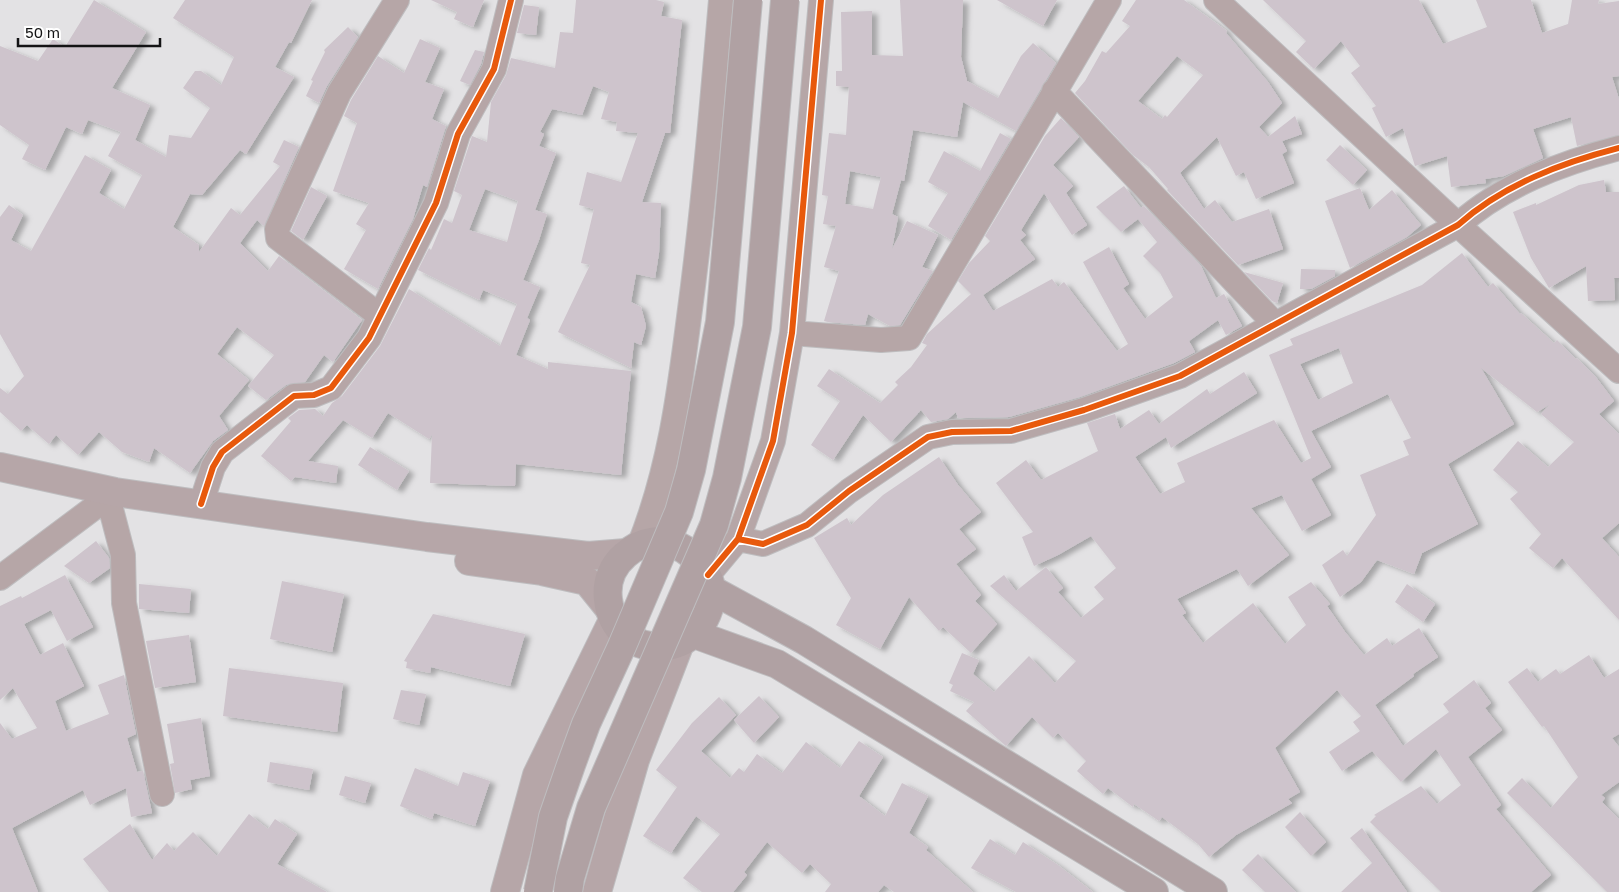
<svg xmlns="http://www.w3.org/2000/svg" width="1619" height="892" font-family="'Golos Text',sans-serif">
  <defs>
    <filter id="shadow"><feDropShadow dx="5.5" dy="3" stdDeviation="2.5" flood-color="#0004"/></filter>
  </defs>
  <rect width="100%" height="100%" fill="#e3e2e4"/>
  <path fill="#cec4cc" fill-rule="evenodd" filter="url(#shadow)" d="M94 0 146 32 112 88 150 105 135 140 166 157 169 135 191 138 210 108 183 88 195 71H201L221 85 234 57 173 18 185 0H312L291 43 289 42 275 67 294 77 246 154 240 150 202 195 190 194 173 227 199 245V252L231 208 240 215 280 166 273 162 284 140 299 147 264 226 257 220 240 243 268 271 279 256 362 320 333 362 324 355 305 382 286 385 266 400 248 386 274 355 237 327 217 354 249 380 219 416 228 430 213 441 190 473 154 448 149 462 122 452 99 432 78 455 56 435 49 444 27 425 21 431 0 412V388L8 394 24 376 0 334V217L9 205 23 215 11 240 31 251 85 155 111 170 99 193 124 209 142 175 108 156 121 132 88 120 82 134 66 127 45 170 22 159 29 145 0 125V46L38 61 53 39 65 47Z
    M431 0H484L473 27 454 19 457 12Z
    M576 0H656L664 2 661 16 682 20 670 133H665L642 202 661 203 659 253 655 278 636 274 631 302 641 307 646 326 641 345 634 342 631 368 558 332 590 265 581 263 594 209 579 205 587 172 621 182 638 133 616 131 617 122 601 119 609 92 593 86 582 115 552 109 540 132 544 134 539 146 556 153 535 210 547 214 539 240 523 280 540 287 527 318 530 320 516 355 548 369V362L631 371 621 475 516 464 515 486 430 483 432 435 429 439 388 413 372 438 343 420 308 461 338 466 336 483 295 477 291 481 261 456 291 421 288 418 299 410 315 409 323 416 332 403 342 396 380 346 409 289 500 346 517 304 483 290 479 300 418 270 429 248 431 250 444 219 452 223 462 195 454 191 471 139 472 136 487 142 491 102 506 75 511 58 555 68 560 32 573 33ZM485 189 518 201 507 242 469 230Z
    M900 0H963L961 57 967 81 998 98 1021 56 1033 43 1056 63 1016 131 963 102 957 137 913 130 904 181 901 180 892 214 898 217 892 249 907 221 938 235 922 267 933 271 900 325 890 326 868 314 865 325 828 322 824 321 839 271 824 267 836 226 823 224 828 196 822 195 829 133 846 135 849 87 836 86V71H842L841 12 872 11V55L903 56ZM850 171 881 177 873 209 845 204Z
    M997 0H1057L1043 26Z
    M1136 0H1184L1227 31 1226 33 1268 82 1282 103 1259 127 1268 137 1295 116 1302 134 1282 141 1287 151 1282 154 1294 183 1256 199 1244 172 1236 176 1217 137 1180 173 1204 209 1215 200 1232 222 1269 209 1283 249 1238 265 1167 190 1168 189 1149 167 1133 155 1075 93 1085 81 1102 51 1106 53 1130 26 1122 21ZM1177 56 1203 75 1167 117 1165 115 1162 119 1138 101Z
    M1263 0H1419L1443 44 1487 27 1476 0H1531L1542 33 1568 24 1572 0H1599L1598 4 1619 1V76L1612 77 1619 99V135L1577 146 1571 117 1533 129 1543 158 1504 176 1485 179 1486 183 1451 187 1447 156 1415 166 1403 128 1386 137 1372 108 1376 106 1351 73 1360 66 1341 41 1314 69 1296 52 1306 41Z
    M524 5 539 7 536 35 517 33Z
    M348 27 358 37 327 86 319 103 306 96 313 81 311 80 325 52 324 50Z
    M420 39 440 48 425 82 444 89 432 119 446 126 427 187 423 185 413 219 378 289 344 269 366 230 356 224 369 203 333 191 357 123 344 116 351 100 378 56 404 73Z
    M475 50 484 52 481 64 470 85 460 81Z
    M1061 118 1079 137 1053 165 1073 186 1066 193 1087 225 1072 235 1044 193 1021 230 1026 235 1020 240 1035 259 983 295 993 311 1052 279 1058 287 1064 282 1117 351 1128 344 1083 262 1109 247 1129 284 1123 288 1145 319 1173 297 1160 273 1143 256 1157 242 1138 219 1121 232 1096 207 1124 186 1141 208 1144 206 1201 266 1216 298 1224 294 1242 326 1226 335 1218 320 1189 341 1195 352 1174 363 1080 397 1009 417 958 418 956 412 948 419 931 422 921 410 891 442 863 415 833 460 811 445 840 401 817 386 829 369 880 403 898 385 895 382 911 367 927 345 922 343 927 334 971 294 958 281 969 263 990 241 985 236 1045 136Z
    M1000 133 1011 139 951 240 928 226 948 193 928 182 944 151 980 171Z
    M1340 145 1367 170 1353 185 1326 160Z
    M1604 180 1606 192H1619V278H1614L1615 300 1588 301 1586 266 1549 288 1531 258 1513 212 1536 203V205L1579 185Z
    M311 187 327 196 303 240 291 231Z
    M1360 188 1369 210 1392 190 1421 225 1407 237 1350 268 1325 201Z
    M1462 253 1488 287 1493 283 1520 314 1521 313 1554 343 1557 340 1576 359 1577 358 1595 376 1614 401 1599 414 1619 434V523L1602 538 1619 557V620L1562 558 1553 568 1529 548 1541 534 1510 499 1518 492 1493 470 1518 441 1548 467 1574 442 1541 414 1549 405 1537 412 1481 368 1514 424 1448 464 1478 524 1422 553 1414 574 1377 560 1361 582 1340 597 1322 565 1343 550 1347 556 1376 515 1360 475 1409 455 1403 441 1411 438 1388 394 1311 431 1331 467 1311 479 1331 515 1302 531 1282 495 1251 508 1289 555 1248 586 1237 569 1177 599 1186 613 1182 615 1203 643 1253 603 1285 644 1306 625 1288 597 1311 582 1330 604 1327 606 1345 632 1364 655 1387 638 1392 646 1419 628 1438 657 1413 674 1414 676 1375 705 1403 746 1449 712 1443 704 1474 680 1491 703 1485 708 1502 730 1468 757 1501 805 1496 809 1551 875 1531 892H1441L1370 822 1376 816 1374 815 1421 786 1437 804 1461 785 1436 749 1401 782 1372 751 1342 771 1329 752 1360 731 1353 722 1361 716 1337 690 1275 748 1300 792 1288 799 1292 803 1236 835 1209 857 1198 844 1162 817 1159 821 1134 804 1133 807 1108 788 1103 794 1077 771 1086 761 1058 733 1053 738 1032 717 1006 746 966 711 974 702 950 691 953 685 949 683 962 653 979 660 973 674 994 692 1029 656 1055 683 1076 661 990 586 1004 575 1016 591 1046 567 1063 588 1058 592 1081 618 1104 599 1094 587 1116 568 1091 536 1058 555 1034 566 1022 537 1033 532 996 483 1026 460 1041 480 1098 451 1087 423 1115 414 1120 429 1149 410 1159 424 1207 389 1210 394 1244 372 1257 393 1171 448 1166 437 1135 457 1160 494 1185 482 1177 463 1274 420 1301 463 1311 458 1269 355 1293 345 1290 339 1422 285ZM1339 348 1353 383 1318 400 1300 364Z
    M1301 269 1335 270V276L1311 289H1300Z
    M1244 272 1283 283 1277 303 1272 301Z
    M370 447 409 471 397 490 358 465Z
    M939 457 958 485 981 512 959 529 976 549 956 564 981 595 975 601 997 624 971 653 943 627 939 631 909 597 880 649 836 625 851 598 814 538 847 518 851 525 883 495Z
    M96 541 109 558 110 568 89 583 64 566Z
    M65 575 93 627 67 641 51 610 24 624 40 655 63 643 84 686 55 701 66 731 109 714 98 685 124 675 136 734 127 738 137 772 143 771 152 813 131 817 126 788 90 805 83 790 12 828 38 892H0V723L12 739 37 728 13 688 0 700V606L21 596 22 598Z
    M282 581 344 594 332 652 270 639Z
    M139 584 191 589 189 613 139 609Z
    M1407 584 1435 604 1423 622 1395 602Z
    M433 614 525 634 510 686 431 667 430 673 406 668 407 662 404 661Z
    M189 635 196 682 155 688 146 641Z
    M1589 655 1604 678 1619 669V734L1612 738 1619 747V782L1601 795 1605 798 1602 802 1619 819V892H1607L1507 793 1522 778 1551 808 1578 777 1544 726 1542 727 1508 682 1527 668 1538 682 1556 669 1560 674Z
    M229 668 343 683 337 732 223 716Z
    M401 690 426 694 419 725 393 719Z
    M759 696 779 717 754 743 734 720Z
    M719 697 736 715 701 751 730 778 739 768 744 772 757 754 782 773 806 742 840 768 859 741 883 757 859 796 885 816 902 783 928 796 909 833 928 847 926 850 973 892H894L884 885 878 892H825L831 884 810 864 802 873 767 842 744 872 747 875 733 892H702L683 878 720 834 696 816 671 853 643 836 677 787 656 770 692 723Z
    M201 718 210 776 190 780 192 789 175 793 170 764 174 763 167 724Z
    M270 762 313 769 309 790 267 782Z
    M415 768 458 786 463 772 490 781 475 826 434 813 432 819 400 806Z
    M345 776 371 783 365 803 339 795Z
    M1300 812 1326 842 1311 856 1285 827Z
    M249 814 268 829 275 819 297 834 277 864 327 892H109L83 859 130 824 152 860 167 843 174 851 193 832 217 856Z
    M1362 828 1381 855 1407 892H1341L1372 863 1350 838Z
    M990 839 1015 855 1023 842 1058 865 1093 892H1016L971 868Z
    M1258 854 1296 892H1265L1242 870Z"/>
  <g fill="none" stroke-linecap="round" stroke-linejoin="round">
    <g stroke="#bebdbf" stroke-width="26">
      <path id="minor" d="M1216 0 1458 225 1619 371
        M1054 91 1274 323
        M380 316 278 238 277 229 339 93 397 0
        M792 333 881 340 909 338 1109 0
        M201 504 213 467 222 452 294 396 314 395 331 388 369 338 436 203 458 134 494 69 511 0
        M111 509 123 555 124 603 162 794
        M738 539 763 544 807 525 849 491 928 437 952 432 1011 431 1084 410 1180 376 1458 225C1503 185 1561 163 1619 148
        M639 546C669 471 679 396 689 317 703 212 712 106 721 0
        M708 575 738 539 773 441 792 333 821 0
        M0 578 115 492"/>
    </g>
    <g stroke="#bebdbf" stroke-width="30">
      <path id="major" d="M0 467 115 492 427 537 588 556 626 553
        M469 561 542 571 587 581 608 607
        M505 892 537 775 613 620
        M597 892 635 760 680 643"/>
    </g>
    <g stroke="#bebdbf" stroke-width="30">
      <path id="highway" d="M712 590C708 664 614 664 608 599 606 582 612 566 625 555 659 524 703 550 712 590L804 640 1213 892
        M694 634 777 664 1154 892"/>
    </g>
    <use href="#minor" stroke="#b6a6a7" stroke-width="24"/>
    <use href="#major" stroke="#b6a6a8" stroke-width="28"/>
    <use href="#highway" stroke="#b0a1a3" stroke-width="28"/>
    <g stroke="#bebdbf" stroke-width="30" stroke-linecap="butt">
      <path id="highway-bridge" d="M538 892 553 817 571 765 586 724 622 646 679 512 691 470 720 322 748 0
        M568 892 570 878 591 808 714 525 727 478 757 327 785 0"/>
    </g>
    <use href="#highway-bridge" stroke="#b0a1a3" stroke-width="28"/>
    <g stroke="#fff" stroke-width="9">
      <path id="cycleway" d="M201 504 213 467 222 452 294 396 314 395 331 388 369 338 436 203 458 134 494 69 511 0
        M738 539 763 544 807 525 849 491 928 437 952 432 1011 431 1084 410 1180 376 1458 225C1503 185 1561 163 1619 148
        M708 575 738 539 773 441 792 333 821 0"/>
    </g>
    <use href="#cycleway" stroke="#e8590c" stroke-width="6"/>
  </g>
  <path d="M18 38v8h142v-8" fill="none" stroke="#141415" stroke-width="2.5"/>
  <text x="25" y="38" font-size="15" fill="#141415" stroke="#ffffff" stroke-width="4" paint-order="stroke">50 m</text>
</svg>
